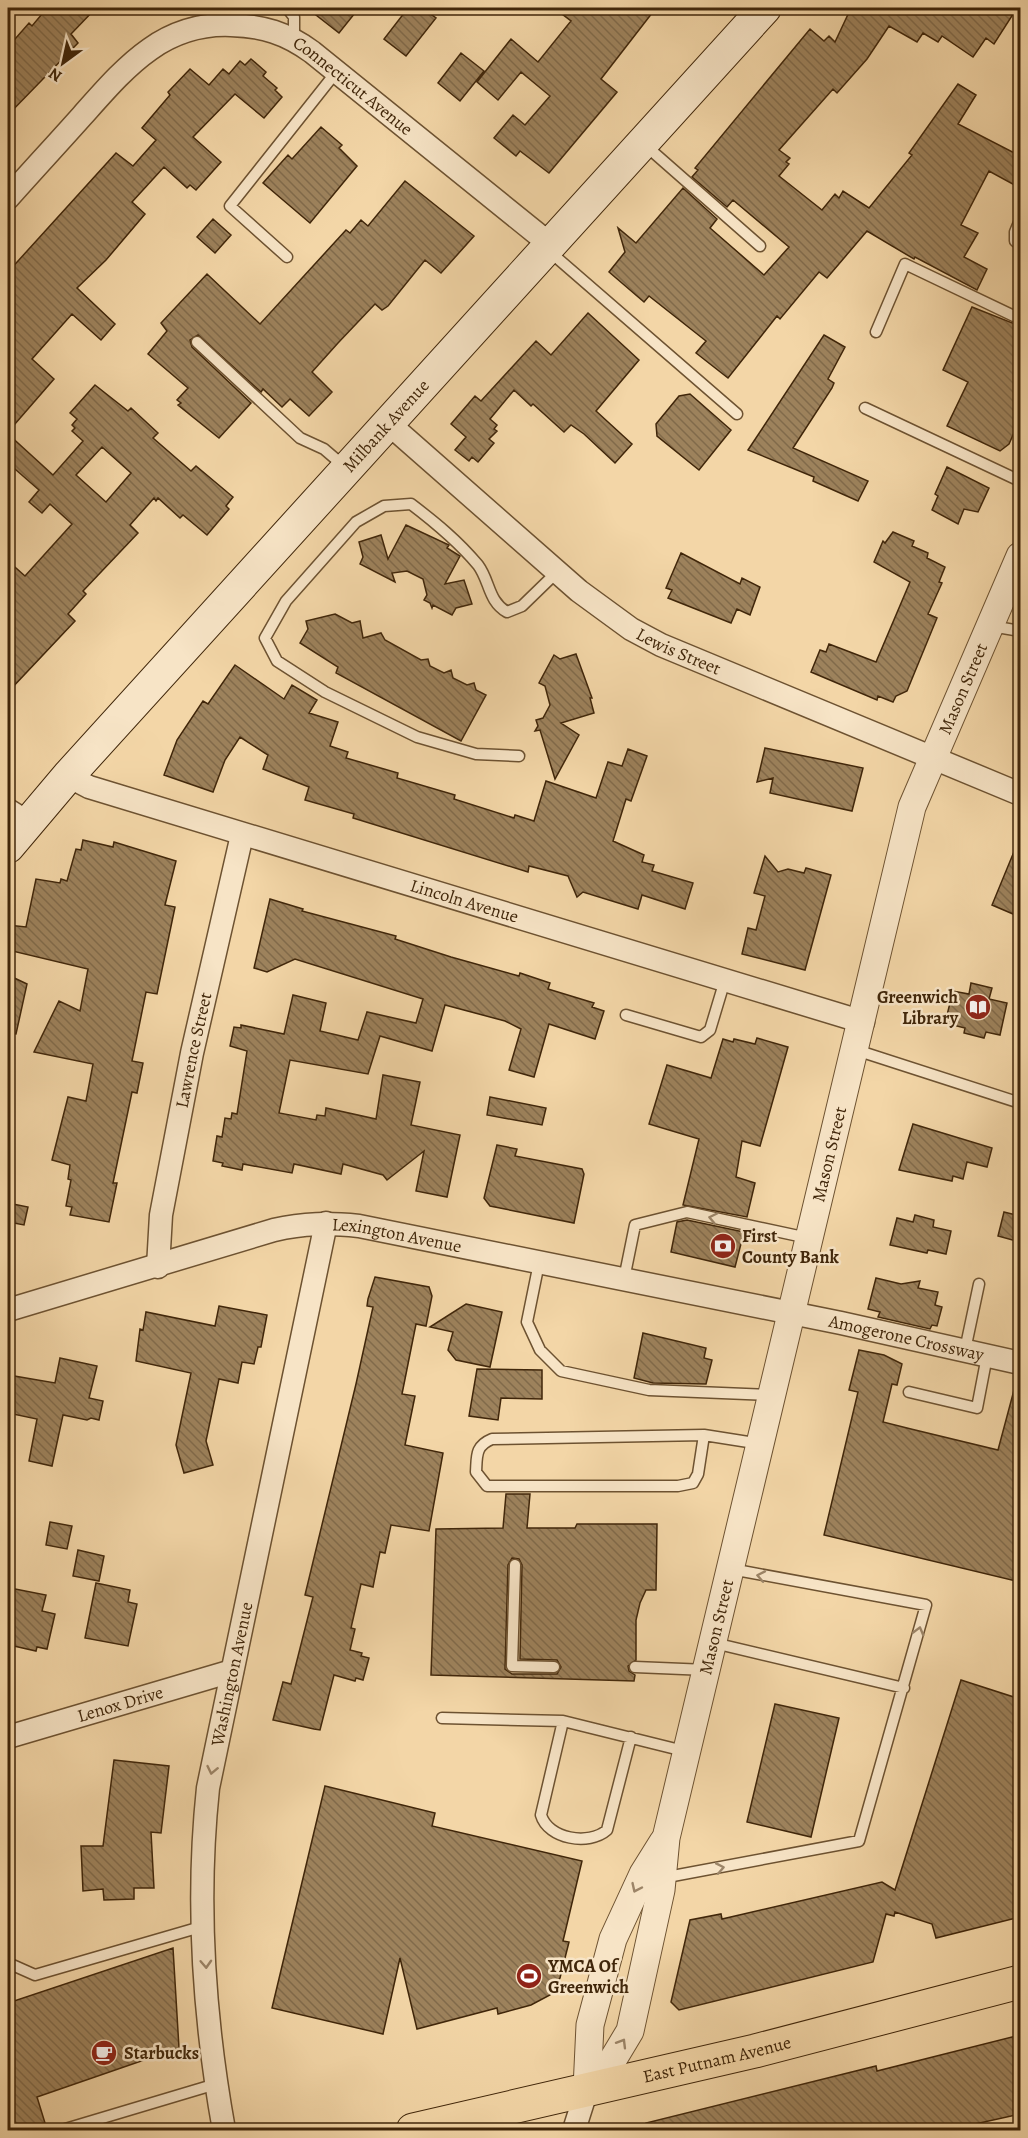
<svg xmlns="http://www.w3.org/2000/svg" width="1028" height="2138" font-family="Alegreya,serif">
  <defs>
    <pattern id="building-back-hatch" width="6" height="6" patternUnits="userSpaceOnUse" patternTransform="scale(1.5)"><rect width="6" height="6" fill="#9d825c"/><path d="M-1 5l2 2M0 0l6 6M5-1l2 2" fill="none" stroke="#816a4a"/></pattern>
  </defs>
  <rect width="100%" height="100%" fill="#f3d6a7"/>
  <filter id="stains"><feTurbulence type="fractalNoise" baseFrequency=".00333" numOctaves="4"/><feColorMatrix values="0 0 0 0 .2 0 0 0 0 .09 0 0 0 0 .02 0 0 0 .5 -.17"/></filter>
  <radialGradient id="worn" r=".72"><stop offset=".6" stop-color="#630" stop-opacity="0"/><stop offset="1" stop-color="#630" stop-opacity=".3"/></radialGradient>
  <path fill="url(#building-back-hatch)" stroke="#40260a" stroke-width="1.5" fill-rule="evenodd" d="M47 8H96L71 34 78 43 8 115V47L29 23 32 26Z
    M307 8H359L339 33Z
    M408 8H422L436 18 406 56 384 39Z
    M554 8H656L601 79 617 92 549 173 520 151 516 156 494 138 513 115 525 125 550 96 521 72 498 100 477 82 511 39 538 62 571 21Z
    M851 8H1017L994 44 986 38 973 57 942 36 938 42 923 33 917 42 889 26 867 59 837 93 833 89 779 150 790 158 786 162 789 164 779 176 822 210 835 194 839 198 843 191 869 208 912 155 909 153 958 84 976 95 958 124 1020 156V188L989 171 961 225 978 233 964 257 987 269 977 290 915 257 914 259 867 231 827 278 819 272 780 319 777 316 728 378 696 353 706 341 649 296 644 302 609 272 625 252 618 228 636 243 683 188 717 219 710 228 764 275 789 247 733 200 727 207 692 177 698 170 695 168 810 29 824 41 829 36 835 42Z
    M461 53 484 71 460 101 438 83Z
    M251 59 266 72 263 76 277 88 275 90 282 97 264 118 235 94 193 137 221 162 196 190 190 185 187 188 164 167 132 202 145 214 106 260 77 288 115 324 101 340 72 314 32 359 54 379 8 432V272L116 153 133 166 156 140 142 128 170 95 168 92 190 69 209 85 223 69 229 74 240 61 245 65Z
    M321 127 342 145 339 148 357 166 310 223 263 183 288 155 292 159Z
    M405 181 474 236 441 273 425 260 388 306 382 310 375 304 338 343 312 372 332 392 309 416 290 399 282 407 263 389 261 392 198 335 190 340 192 347 251 403 219 438 178 405 181 403 177 400 188 388 148 354 167 331 161 323 207 274 260 324 346 230 350 233 361 220 368 226Z
    M213 219 231 235 215 253 197 237Z
    M972 307 1020 326V419L1009 444 1000 451 947 426 968 382 943 370Z
    M588 313 639 360 596 411 632 444 615 463 584 434 571 425 564 432 533 404 531 406 514 390 490 419 497 425 494 429 497 431 489 439 494 443 478 462 472 457 469 461 455 450 466 437 451 424 475 396 481 401 536 341 551 355Z
    M824 335 845 347 828 379 834 383 832 388 793 448 868 481 858 501 813 481 814 477 748 450Z
    M95 385 128 411 131 408 158 433 153 438 191 471 196 466 233 497 226 506 229 509 207 535 183 515 180 518 158 498 156 501 154 498 130 525 138 533 83 591 86 594 68 614 75 621 8 692V561L25 576 72 524 50 504 42 513 29 502 39 490 8 463V434L53 475 83 441 72 431 75 428 72 425 77 419 70 413ZM102 447 131 473 106 502 76 475Z
    M690 394 731 430 699 470 657 436 656 424 679 396Z
    M947 467 989 488 978 512 964 509 958 524 932 510 938 496 935 494Z
    M406 525 449 545 447 548 460 556 445 584 464 580 472 604 456 608 452 615 433 605 432 608 430 603 424 600 427 595 423 579 407 571 392 573 395 582 360 564 363 557 359 542 381 535 388 559Z
    M893 532 914 541 912 546 928 553 927 558 945 567 939 582 942 583 928 614 937 618 907 691 896 696 893 702 878 696 877 700 811 672 820 650 826 652 829 644 876 662 910 582 874 562 883 541 885 543Z
    M681 553 740 584 742 578 760 587 750 615 737 609 731 623 668 598 672 590 666 588Z
    M335 614 352 623 360 621 363 638 381 633 385 640 421 660 428 659 430 666 444 673 451 670 453 678 467 685 474 683 476 690 486 695 461 741 336 673 338 667 300 643 308 629 306 621Z
    M576 654 592 698H590L594 713 561 723 579 735 555 779 540 730 535 731 538 726 536 720 543 718 550 705 545 686 539 683 554 655 560 659Z
    M235 665 284 699 292 685 317 700 309 713 338 722 330 746 348 752 346 758 398 773 397 778 455 795 454 799 514 818 515 815 534 821 546 781 596 798 608 762 622 766 628 749 647 756 631 801 626 799 613 841 644 855 642 862 654 865 652 871 693 883 685 909 642 895 638 909 583 892 577 897 568 876 529 866 528 872 353 818 354 814 305 800 309 787 263 769 268 755 240 737 225 760 213 792 164 775 177 740 203 701 208 704Z
    M765 748 863 768 852 811 770 793 773 778 757 782Z
    M1020 837V917L992 905Z
    M83 840 113 847 114 842 176 861 165 905 175 907 157 994 146 992 132 1061 143 1063 137 1093 132 1092 113 1183H117L109 1222 70 1215 72 1207 66 1206 71 1180 68 1179 70 1165 52 1160 68 1097 86 1101 93 1064 34 1052 59 1001 80 1011 88 969 8 950V925L26 927 36 879 60 883 61 879 67 881 76 849 81 850Z
    M765 856 778 872 788 869 804 873 806 868 831 875 805 970 742 954 748 928 756 930 765 896 754 893Z
    M270 899 303 909 302 911 396 936 395 939 451 957 519 976 520 973 550 983 548 989 594 1003 592 1007 604 1011 595 1039 549 1024 534 1077 509 1070 521 1029 505 1021 445 1005 432 1051 380 1036 368 1074 290 1060 279 1113 316 1120 317 1115 325 1116 326 1108 376 1119 383 1075 420 1082 411 1125 460 1135 447 1197 416 1191 424 1151 387 1180 383 1175 343 1164 341 1174 294 1164 292 1173 243 1164 242 1170 222 1166 223 1163 213 1161 217 1136 222 1137 225 1118 231 1119 232 1113 237 1114 247 1051 230 1046 234 1027 241 1028V1025L284 1034 293 995 326 1003 320 1031 358 1040 367 1012 416 1023 423 999 295 959 267 972 254 968Z
    M8 975 27 984 16 1034 8 1033Z
    M971 983 992 988 989 999 1007 1003 1000 1035 986 1032 984 1038 964 1033 965 1028 945 1023 953 991 969 994Z
    M757 1038 788 1047 760 1146 742 1141 736 1177 755 1183 747 1217 683 1205 699 1139 649 1124 667 1065 711 1078 723 1039 733 1042 734 1039 755 1044Z
    M490 1097 546 1108 542 1125 487 1115Z
    M913 1124 992 1148 987 1167 967 1162 963 1179 953 1176 952 1181 899 1170Z
    M497 1145 517 1149 515 1156 582 1169 584 1174 574 1223 490 1206 484 1198Z
    M8 1203 28 1207 24 1225 8 1222Z
    M1004 1212 1020 1216V1242L998 1236Z
    M915 1215 934 1220 933 1227 951 1231 946 1254 928 1250 927 1253 890 1245 897 1218 913 1222Z
    M687 1220 744 1232 735 1267 671 1252 677 1222Z
    M375 1277 429 1287 432 1296 426 1326 416 1324 402 1394 415 1396 405 1445 443 1453 429 1531 391 1525 385 1553 380 1552 373 1587 361 1584 351 1628 355 1629 350 1650 362 1653 361 1656 369 1658 363 1680 356 1678 355 1681 334 1675 320 1730 314 1729 273 1720 283 1682 291 1684 313 1597 305 1595 356 1384 373 1307 367 1306 368 1299Z
    M876 1278 901 1284 920 1281 918 1288 938 1292 935 1305 942 1307 937 1326 932 1325 930 1329 878 1317 880 1312 868 1309Z
    M466 1304 502 1312 490 1367 456 1360 448 1350 453 1332 430 1327Z
    M219 1306 267 1315 261 1347H258L254 1364 242 1362 238 1383 219 1379 206 1441 213 1465 184 1473 176 1445 191 1373 136 1361 140 1329 143 1330 146 1312 215 1326Z
    M643 1333 706 1348 704 1358 712 1360 706 1384 653 1383 634 1378Z
    M859 1350 884 1355 902 1364 897 1385 892 1384 883 1422 911 1429 998 1450 1014 1390H1020V1582L824 1535 858 1392 849 1390Z
    M60 1358 97 1366 89 1398 103 1401 99 1420 91 1418 87 1420 63 1415 52 1466 29 1461 37 1419 8 1413V1375L55 1383Z
    M477 1369 542 1370V1399L501 1398 498 1420 469 1416Z
    M506 1494H530L527 1528H575L577 1524H657L656 1590H646L640 1603 636 1620V1660L628 1666 629 1671 635 1675 634 1681 431 1675 436 1529 503 1528ZM512 1558 519 1559 522 1565 520 1659 557 1660 561 1667 557 1674H512L505 1669 508 1565Z
    M50 1522 72 1526 67 1549 46 1545Z
    M78 1550 104 1556 99 1581 73 1576Z
    M96 1583 130 1590 128 1602 137 1604 128 1646 85 1638Z
    M10 1588 46 1595 42 1611 55 1614 47 1649 37 1647 36 1651 9 1645 8 1601Z
    M961 1680 1020 1699V1917L936 1938 932 1924 895 1912 894 1916 886 1914 873 1962 679 2010 671 2002 690 1920 721 1914 722 1919 882 1882 895 1890Z
    M775 1704 839 1718 811 1837 747 1822Z
    M114 1760 169 1766 161 1833 151 1832 154 1888H134V1899L104 1900 103 1889 83 1891 81 1846H103Z
    M325 1786 435 1813 432 1826 582 1861 563 1941 569 1942 560 1978 550 1995 531 2005 498 2014 497 2008 417 2029 400 1958 383 2034 272 2008Z
    M173 1948 179 2048 37 2097 45 2123 20 2130H8V2003Z
    M1020 2035V2114L948 2130H647L646 2123 876 2066 877 2071Z"/>
  <g fill="none" stroke-linecap="round" stroke-linejoin="round">
    <g stroke="#6d5231" stroke-width="13">
      <path id="service" d="M287 8 294 17V39
        M645 145 760 246
        M1020 220 1015 232V241L1020 245
        M549 251 737 414
        M287 257 230 206 337 71
        M876 332 905 264 1020 319
        M197 342 300 438 324 449 345 467
        M865 408 1020 481
        M991 626 1020 631
        M519 756 476 754 417 737 325 692 277 661 265 638 286 601 356 522 384 506 411 504C436 523 458 541 478 565 490 581 488 601 507 612L522 606 557 572
        M626 1015 701 1037 710 1030 725 980
        M856 1050 1020 1103
        M539 1263 527 1322 540 1350 561 1371 649 1390 770 1395
        M624 1279 635 1225 687 1212 808 1238
        M965 1350 979 1284
        M909 1392 977 1408 987 1356
        M704 1435 698 1474 693 1483 678 1486H487L476 1472C477 1456 475 1446 492 1439L704 1435 761 1444
        M515 1565 512 1666 554 1667
        M714 1643 904 1688
        M635 1667 707 1670
        M442 1718 563 1721 688 1752
        M563 1721 541 1815C548 1839 589 1846 607 1830L631 1737
        M662 1878 859 1841 926 1605 731 1569
        M8 1963 35 1975 204 1926
        M62 2130 216 2084"/>
    </g>
    <g stroke="#6d5231" stroke-width="25">
      <g id="minor">
        <path id="s1" d="M8 198C32 171 57 144 82 116 124 69 162 22 231 25 263 26 286 33 312 52L551 245"/>
        <path id="s2" d="M389 424 579 591 631 629 661 645 1020 794"/>
        <path id="s3" d="M68 776 89 787 863 1022"/>
        <path d="M8 810 27 822"/>
        <path id="s4" d="M158 1267 161 1215 192 1053 242 835"/>
        <path id="s5" d="M8 1310 274 1230C304 1223 329 1223 359 1226L841 1323 1020 1363"/>
        <path id="s6" d="M8 1737 232 1671"/>
        <path id="s7" d="M224 2130C204 2019 196 1901 208 1788L326 1223"/>
        <path d="M574 2130 587 2089"/>
      </g>
    </g>
    <g stroke="#6d5231" stroke-width="29">
      <g id="tertiary">
        <path id="s8" d="M587 2089 612 2061 630 2031 661 1890 666 1838 912 807 1020 556"/>
        <path d="M587 2089 590 2025 613 1939 643 1874 663 1842"/>
      </g>
    </g>
    <g stroke="#40260a" stroke-width="34">
      <g id="secondary">
        <path id="s9" d="M8 847 68 776 765 8"/>
      </g>
    </g>
    <g stroke="#40260a" stroke-width="35">
      <g id="primary">
        <path id="s10" d="M413 2130 755 2051 1020 1982"/>
      </g>
    </g>
    <use href="#service" stroke="#f7e4c6" stroke-width="10"/>
    <use href="#minor" stroke="#f7e4c6" stroke-width="22"/>
    <use href="#tertiary" stroke="#f7e4c6" stroke-width="27"/>
    <use href="#secondary" stroke="#f7e4c6" stroke-width="32"/>
    <use href="#primary" stroke="#f3d6a7" stroke-width="33"/>
  </g>
  <defs><path id="oneway-chevron" d="M-2-3.5L2.5 0L-2 3.5" fill="none" stroke-width="1.6" stroke-linecap="round" stroke-linejoin="round" transform="scale(1.5)"/></defs>
  <g stroke="#9c8568">
    <use href="#oneway-chevron" transform="translate(713 1218) rotate(-168)"/>
    <use href="#oneway-chevron" transform="translate(761 1576) rotate(-169)"/>
    <use href="#oneway-chevron" transform="translate(919 1631) rotate(-75)"/>
    <use href="#oneway-chevron" transform="translate(212 1770) rotate(102)"/>
    <use href="#oneway-chevron" transform="translate(720 1868) rotate(-11)"/>
    <use href="#oneway-chevron" transform="translate(636 1888) rotate(115)"/>
    <use href="#oneway-chevron" transform="translate(206 1964) rotate(87)"/>
    <use href="#oneway-chevron" transform="translate(622 2043) rotate(-59)"/>
  </g>
  <defs>
    <g id="library-disc" transform="scale(1.35)"><circle r="9.5" fill="#8f2418" stroke="#f7e4c6"/><path d="M-6-4Q-3-5.5-.7-3.5V5Q-3 3-6 4ZM6-4Q3-5.5 .7-3.5V5Q3 3 6 4Z" fill="#fff"/></g>
    <g id="bank-disc" transform="scale(1.35)"><circle r="9.5" fill="#8f2418" stroke="#f7e4c6"/><path d="M-6-4H6V4H-6ZM0-2.3a2.3 2.3 0 1 0 0 4.6a2.3 2.3 0 1 0 0-4.6Z" fill="#fff"/></g>
    <g id="stadium-disc" transform="scale(1.35)"><circle r="9.5" fill="#8f2418" stroke="#f7e4c6"/><path d="M0-5a6.5 5 0 1 0 0 10a6.5 5 0 1 0 0-10ZM-3.5-1.8h7v3.6h-7Z" fill="#fff"/></g>
    <g id="cafe-disc" transform="scale(1.35)"><circle r="9.5" fill="#8f2418" stroke="#f7e4c6"/><path d="M-5.5-4.5H6V0H3Q3 3.5 0 3.5H-2.5Q-5.5 3.5-5.5 0ZM3-3.2v2h1.7v-2ZM-6 4.5H4V6H-6Z" fill="#fff"/></g>
  </defs>
  <g fill-rule="evenodd">
    <use href="#library-disc" x="978" y="1007"/>
    <use href="#bank-disc" x="723" y="1246"/>
    <use href="#stadium-disc" x="529" y="1976"/>
    <use href="#cafe-disc" x="104" y="2053"/>
  </g>
  <g text-anchor="middle" dominant-baseline="central" stroke-width="5" stroke-linejoin="round" paint-order="stroke">
    <g font-size="18" fill="#40260a" stroke="#f7e4c6">
      <text stroke="none"><textPath href="#s1" startOffset="432">Connecticut Avenue</textPath></text>
      <text stroke="none"><textPath href="#s9" startOffset="566">Milbank Avenue</textPath></text>
      <text stroke="none"><textPath href="#s2" startOffset="370">Lewis Street</textPath></text>
      <text stroke="none"><textPath href="#s8" startOffset="1458">Mason Street</textPath></text>
      <text stroke="none"><textPath href="#s3" startOffset="416">Lincoln Avenue</textPath></text>
      <text stroke="none"><textPath href="#s4" startOffset="220">Lawrence Street</textPath></text>
      <text stroke="none"><textPath href="#s8" startOffset="972">Mason Street</textPath></text>
      <text stroke="none"><textPath href="#s5" startOffset="402">Lexington Avenue</textPath></text>
      <text stroke="none"><textPath href="#s5" startOffset="922">Amogerone Crossway</textPath></text>
      <text stroke="none"><textPath href="#s8" startOffset="486">Mason Street</textPath></text>
      <text stroke="none"><textPath href="#s7" startOffset="460">Washington Avenue</textPath></text>
      <text stroke="none"><textPath href="#s6" startOffset="117">Lenox Drive</textPath></text>
      <text stroke="none"><textPath href="#s10" startOffset="312">East Putnam Avenue</textPath></text>
    </g>
    <g font-size="18" font-weight="bold" fill="#40260a" stroke="#f7e4c6" text-anchor="start">
      <text x="958" y="997" text-anchor="end">Greenwich<tspan x="958" dy="21">Library</tspan></text>
      <text x="742" y="1236">First<tspan x="742" dy="21">County Bank</tspan></text>
      <text x="548" y="1966">YMCA Of<tspan x="548" dy="21">Greenwich</tspan></text>
      <text x="124" y="2053">Starbucks</text>
    </g>
  </g>
  <rect width="1028" height="2138" fill="none" stroke="#f3d6a7" stroke-width="30"/>
  <rect x="9" y="9" width="1010" height="2120" fill="none" stroke="#40260a" stroke-width="3"/>
  <rect x="15" y="15" width="998" height="2108" fill="none" stroke="#40260a" stroke-width="1.5"/>
  <g transform="translate(63 63) rotate(213)" stroke="#f7e4c6" stroke-width="4.5" paint-order="stroke">
  <path d="M0-4.5L10 22L0 15L-10 22Z" fill="#40260a"/>
  <text y="-9" font-size="16" font-weight="bold" text-anchor="middle" fill="#40260a">N</text>
  </g>
  <rect width="100%" height="100%" filter="url(#stains)"/>
  <rect width="100%" height="100%" fill="url(#worn)"/>
</svg>
